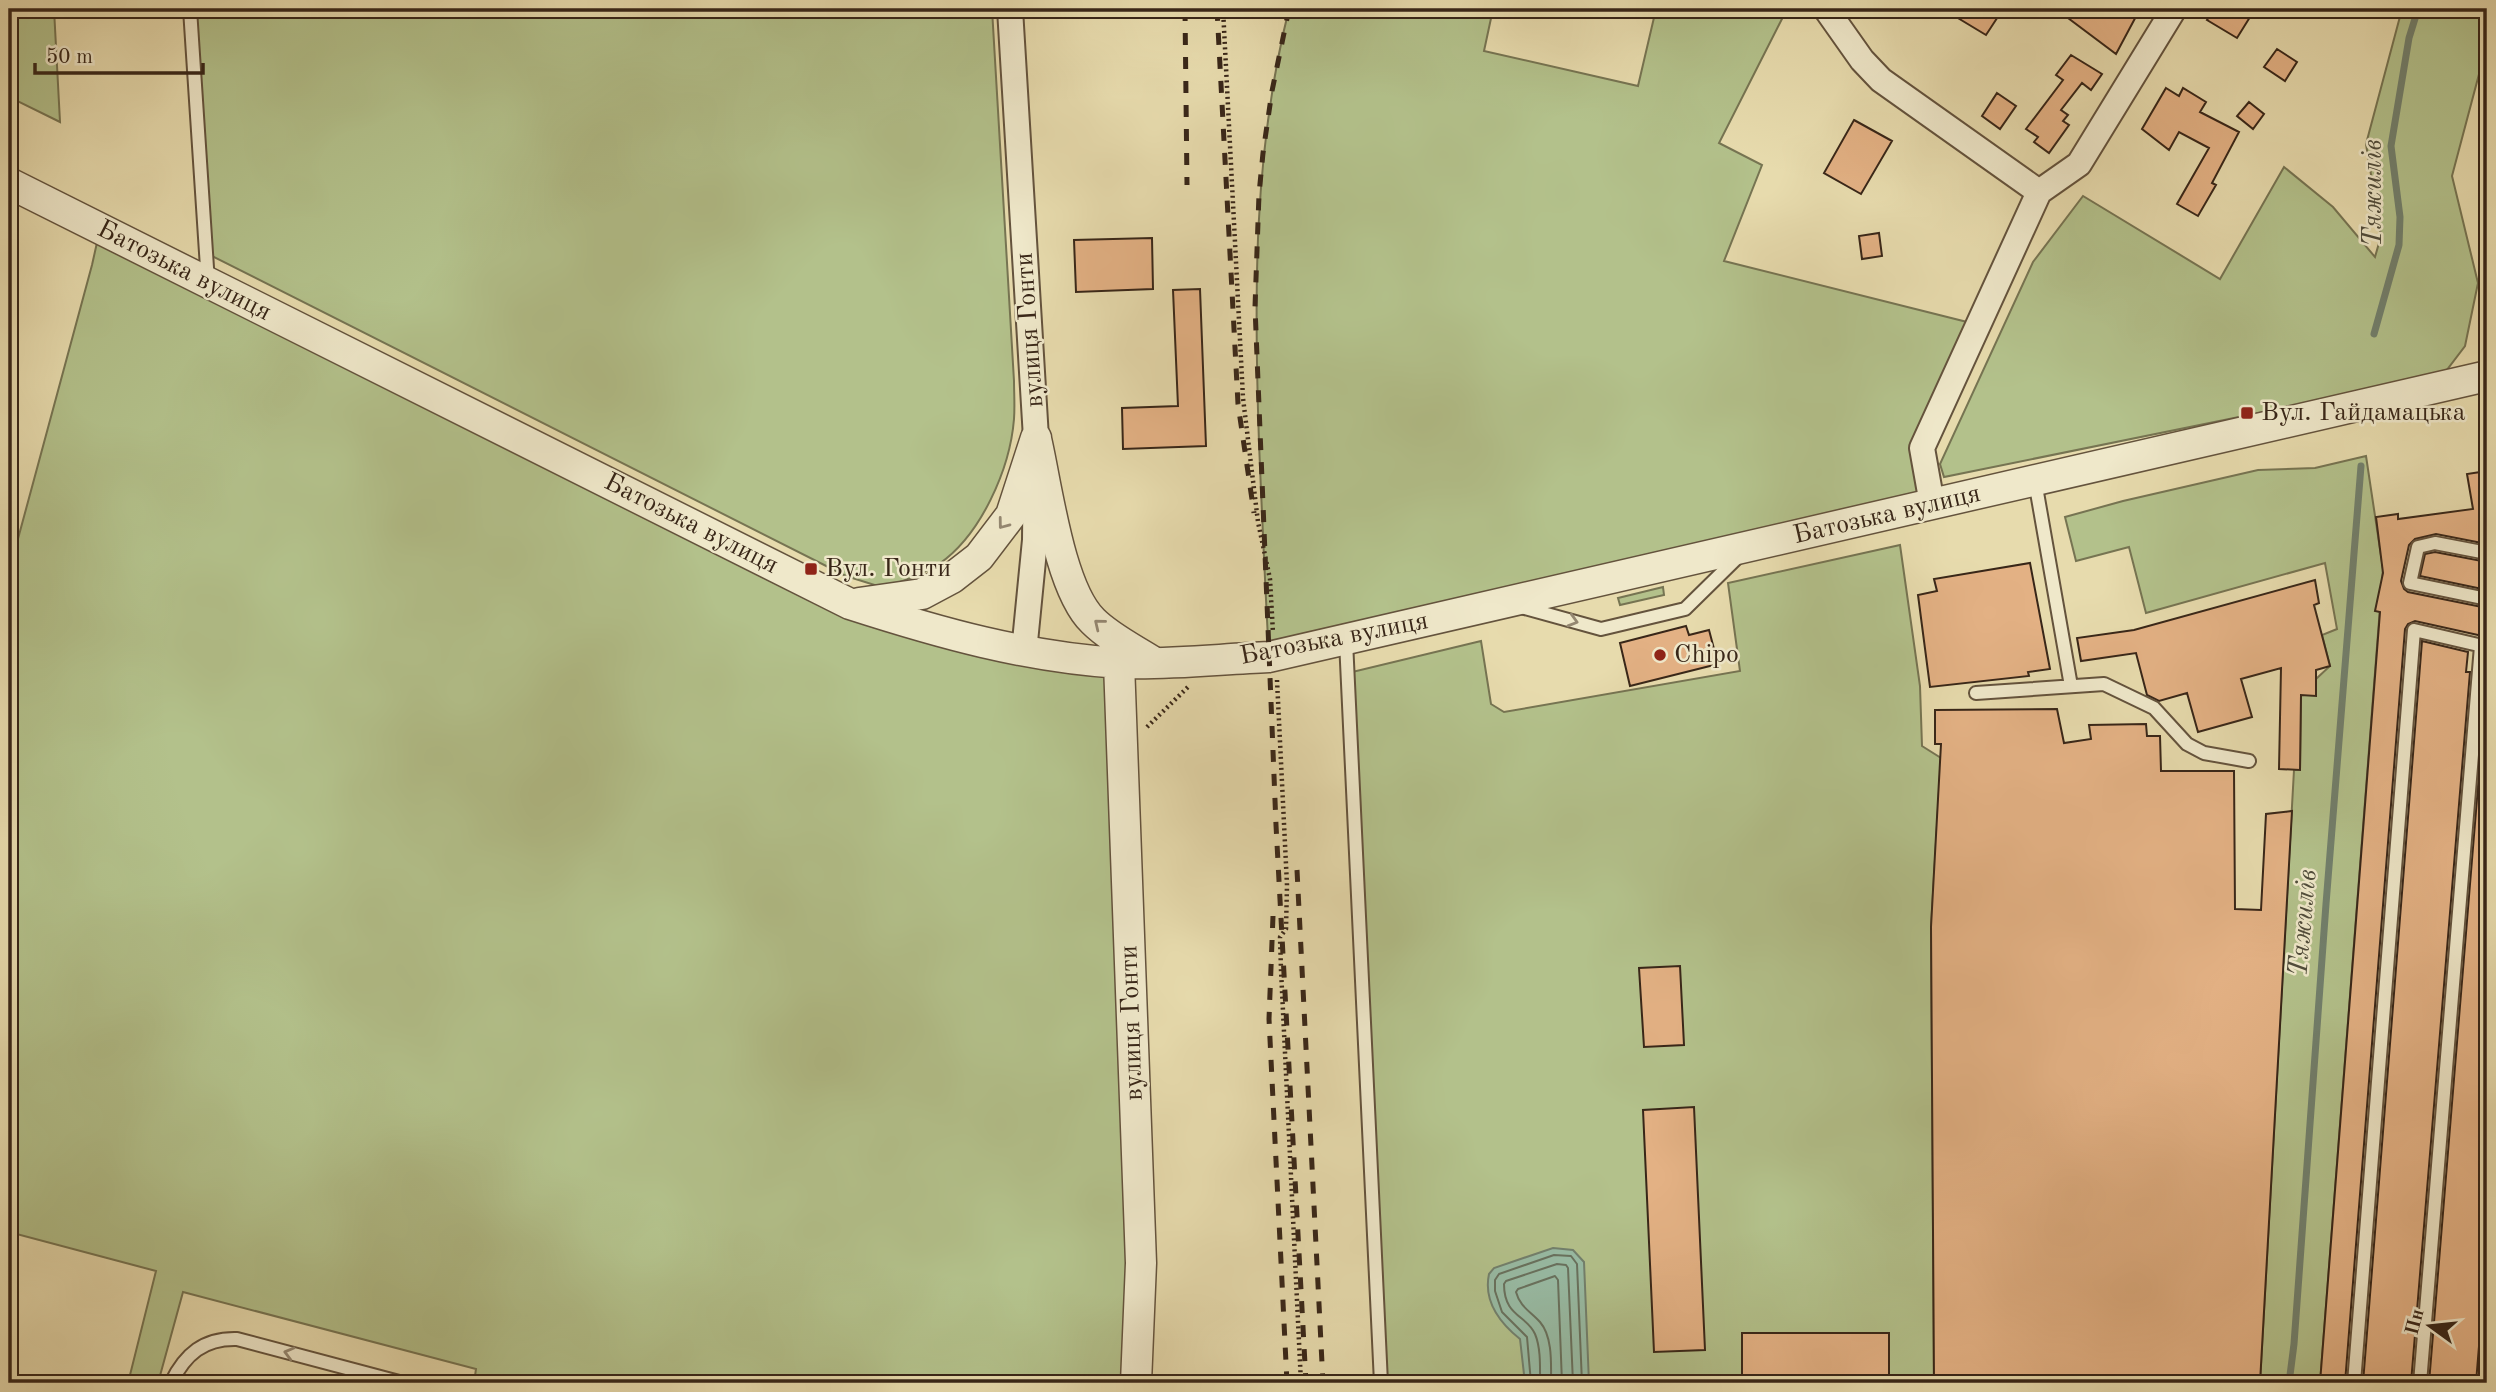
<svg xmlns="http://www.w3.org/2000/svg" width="2496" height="1392" font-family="'Old Standard TT',serif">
  <rect width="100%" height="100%" fill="#e7dbad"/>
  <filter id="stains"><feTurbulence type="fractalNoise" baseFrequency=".00286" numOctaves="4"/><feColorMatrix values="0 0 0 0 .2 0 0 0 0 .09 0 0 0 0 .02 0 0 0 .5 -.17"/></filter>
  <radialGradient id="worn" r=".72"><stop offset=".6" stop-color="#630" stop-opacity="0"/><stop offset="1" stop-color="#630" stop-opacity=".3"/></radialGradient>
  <path fill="#b3c18b" stroke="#767452" stroke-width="2" d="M9 9H54L60 122 9 97Z
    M189 9H992L1014 381C1014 393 1015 406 1014 419 1010 469 981 535 939 564 923 575 901 581 884 588L846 576 206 253Z
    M1289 9H1493L1484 51 1638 86 1656 9H1787L1719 143 1762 165 1724 261 1979 325 1922 448 1932 504 1269 657C1265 586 1262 514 1259 443 1254 296 1253 153 1289 9Z
    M2402 9H2487V44L2452 176 2478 283 2465 346 2446 371 2318 401 1944 477 1940 464 2033 262 2083 196 2220 279 2284 167 2333 207 2375 257 2381 236 2366 144Z
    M100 229 850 604 1119 663 1136 1383H474L476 1369 183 1292 158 1383H128L156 1271 9 1232V572L92 265Z
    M2366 456 2383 569 2320 1383H2260L2294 770 2300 769 2301 695H2316V679L2330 666 2322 635 2337 629 2325 563 2146 613 2129 547 2076 561 2065 517 2123 501 2258 470 2315 468Z
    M1900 545 1920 686 1922 746 1941 758 1931 927 1934 1383H1381L1348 673 1481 641 1491 704 1504 712 1740 671 1728 583Z
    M1663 587 1664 595 1620 605 1618 598Z"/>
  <path fill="#98bca5" stroke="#72806d" stroke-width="2" d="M1553 1248 1573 1250 1584 1262 1589 1383H1525L1520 1339C1500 1323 1483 1302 1489 1274L1494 1268Z"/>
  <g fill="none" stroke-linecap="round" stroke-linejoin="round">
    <path stroke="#68715e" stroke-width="2" d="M1531 1383 1527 1337 1502 1312 1495 1291V1280L1499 1274 1554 1255 1571 1256 1577 1264 1582 1383
      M1540 1383C1540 1368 1541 1348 1535 1334 1527 1315 1504 1317 1504 1284L1506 1281 1557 1264 1566 1265 1568 1268 1573 1383
      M1551 1383C1551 1365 1553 1337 1540 1322 1530 1311 1520 1307 1516 1292L1518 1289 1555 1276 1558 1280 1562 1383"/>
    <path stroke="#72806d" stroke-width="7" d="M2374 334 2399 245 2400 217 2391 146 2409 38 2418 9
      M2289 1383 2294 1344 2326 904 2361 466"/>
  </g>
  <path fill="#e3b184" stroke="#382618" stroke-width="2" d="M1943 9H2003L1986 35Z
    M2056 9H2140L2116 54Z
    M2215 9H2255L2237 38 2207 20Z
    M2277 49 2297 62 2285 81 2264 67Z
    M2071 55 2102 74 2091 90 2082 83 2061 110 2068 115 2063 121 2069 125 2049 153 2034 142 2038 137 2026 129 2063 80 2056 75Z
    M2166 88 2179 96 2183 88 2206 102 2200 112 2239 132 2212 183 2216 185 2198 216 2177 204 2209 148 2179 132 2169 150 2142 129Z
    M1997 93 2016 106 2000 129 1982 116Z
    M2249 102 2264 114 2253 129 2237 116Z
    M1854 120 1892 141 1861 194 1824 173Z
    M1879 233 1882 256 1862 259 1859 236Z
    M1152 238 1153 289 1076 292 1074 240Z
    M1200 289 1206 446 1123 449 1122 408 1178 406 1173 290Z
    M2487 471V544L2436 534 2415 539 2409 545 2401 581 2404 589 2408 592 2487 608V637L2415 621 2408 624 2405 629 2345 1383H2320L2380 612 2375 611 2383 573 2376 517 2398 514V519L2473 509 2467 474Z
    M2435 552 2487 562V590L2420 576 2425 554Z
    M2030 563 2050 669 2028 672 2029 676 1930 687 1918 595 1937 591 1934 579Z
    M2315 580 2319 603 2314 605 2330 666 2316 670V696L2301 695 2300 770 2279 769 2281 668 2241 679 2252 717 2198 732 2187 693 2159 701 2147 695 2136 653 2081 661 2077 638 2134 630Z
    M1686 626 1689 635 1709 630 1718 664 1630 686 1620 643Z
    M2422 641 2468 652 2466 672H2470L2411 1383H2363Z
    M2487 677V1248L2476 1383H2429Z
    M2057 709 2064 743 2091 739 2089 725 2146 724 2147 736H2160L2161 771H2234L2235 909 2261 910 2266 814 2292 811 2260 1383H2235L2236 1375H2167V1383H1934L1931 927 1941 744H1935V710Z
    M1680 966 1684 1045 1644 1047 1639 968Z
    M1694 1107 1705 1350 1654 1352 1643 1110Z
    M1742 1333H1889V1377L1742 1378Z"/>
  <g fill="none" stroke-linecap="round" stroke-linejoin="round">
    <g stroke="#64533d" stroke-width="16">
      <path id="service" d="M190 9 208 283
        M2035 481 2071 686
        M2487 553 2435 543 2418 547 2410 583 2487 599
        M1521 607 1601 629 1685 609 1741 554
        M1346 641 1381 1383
        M1976 693 2104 684 2154 708 2187 744 2204 753 2249 761
        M171 1383C185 1354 204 1338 237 1339L403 1383
        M2354 1383 2414 630 2487 647
        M2420 1383 2481 646"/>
    </g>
    <g stroke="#64533d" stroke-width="28">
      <path id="minor" d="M1010 9 1036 438 1035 540 1024 652
        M1826 9 1862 60 1881 80 2039 192
        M1932 504 1922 448 2039 192 2079 164 2174 9"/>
    </g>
    <g stroke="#64533d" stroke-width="33">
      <path id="tertiary" d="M9 183 850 604C940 633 1025 657 1120 663 1169 665 1220 659 1269 657L2487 376
        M1036 439C1047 486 1059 588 1093 621 1110 638 1135 650 1155 663
        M859 603 922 594 952 578 979 557 1011 515 1036 438
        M1119 663 1141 1263 1136 1383"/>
    </g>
    <path stroke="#382618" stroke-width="4.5" stroke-dasharray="2 3.5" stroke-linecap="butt" d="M1223 9 1243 398 1258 522 1270 579 1273 633
      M1277 680 1287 885 1286 929 1280 937 1281 970 1301 1383
      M1147 727 1188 687"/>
    <use href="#service" stroke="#efe8ca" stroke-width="12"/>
    <use href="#minor" stroke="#efe8ca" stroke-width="24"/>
    <use href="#tertiary" stroke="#efe8ca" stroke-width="30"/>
    <path stroke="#382618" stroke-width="5" stroke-dasharray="12 12" stroke-linecap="butt" d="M1185 9 1187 185
      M1217 9 1238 404 1254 513
      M1289 9 1272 91 1263 153 1259 194 1255 307 1276 825 1306 1383
      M1297 870 1323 1383
      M1273 916 1269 1019 1287 1383"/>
  </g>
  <defs><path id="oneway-chevron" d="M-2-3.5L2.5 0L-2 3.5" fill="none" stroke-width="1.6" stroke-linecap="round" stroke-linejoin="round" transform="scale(1.75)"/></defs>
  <g stroke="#948771">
    <use href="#oneway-chevron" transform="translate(1003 524) rotate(127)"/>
    <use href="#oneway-chevron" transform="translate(1573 621) rotate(16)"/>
    <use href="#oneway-chevron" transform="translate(1099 624) rotate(-141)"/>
    <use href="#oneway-chevron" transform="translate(289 1353) rotate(-165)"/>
  </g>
  <g fill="#8f2418" stroke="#efe8ca" stroke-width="2.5">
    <rect x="2240" y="406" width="14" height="14" rx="3.5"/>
    <rect x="804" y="562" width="14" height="14" rx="3.5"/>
    <circle cx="1660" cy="655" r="7"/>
  </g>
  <g text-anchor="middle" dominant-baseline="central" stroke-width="5" stroke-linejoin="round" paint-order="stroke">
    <g font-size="26" fill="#382618" stroke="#efe8ca">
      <text transform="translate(184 271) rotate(27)">Батозька вулиця</text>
      <text transform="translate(1030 330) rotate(-94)">вулиця Гонти</text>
      <text transform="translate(1887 515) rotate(-13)">Батозька вулиця</text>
      <text transform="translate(691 524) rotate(27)">Батозька вулиця</text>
      <text transform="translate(1334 639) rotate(-11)">Батозька вулиця</text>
      <text transform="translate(1132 1023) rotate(-92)">вулиця Гонти</text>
    </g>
    <g font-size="26" fill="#382618" stroke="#efe8ca" text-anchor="start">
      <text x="2261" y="413">Вул. Гайдамацька</text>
      <text x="825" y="569">Вул. Гонти</text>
      <text x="1674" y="655">Chipo</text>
    </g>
    <g font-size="28" font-style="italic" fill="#504c3b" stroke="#efe8ca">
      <text transform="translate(2374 193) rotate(-90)">Тяжилів</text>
      <text transform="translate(2304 923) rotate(-85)">Тяжилів</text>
    </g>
  </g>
  <rect width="2496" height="1392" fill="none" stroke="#e7dbad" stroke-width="35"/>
  <rect x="10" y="10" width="2475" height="1371" fill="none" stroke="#382618" stroke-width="3.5"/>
  <rect x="18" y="18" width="2461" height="1357" fill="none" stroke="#382618" stroke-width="2"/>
  <g transform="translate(2430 1326) rotate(285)" stroke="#efe8ca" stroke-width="5" paint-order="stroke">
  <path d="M0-5L12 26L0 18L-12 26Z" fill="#382618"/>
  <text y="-10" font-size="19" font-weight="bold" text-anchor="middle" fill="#382618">Пн</text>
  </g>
  <path d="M35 63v10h168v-10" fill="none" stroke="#382618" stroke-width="3.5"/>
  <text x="46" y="63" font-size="21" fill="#382618" stroke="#efe8ca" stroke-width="5" paint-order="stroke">50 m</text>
  <rect width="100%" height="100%" filter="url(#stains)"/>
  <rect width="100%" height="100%" fill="url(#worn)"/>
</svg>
